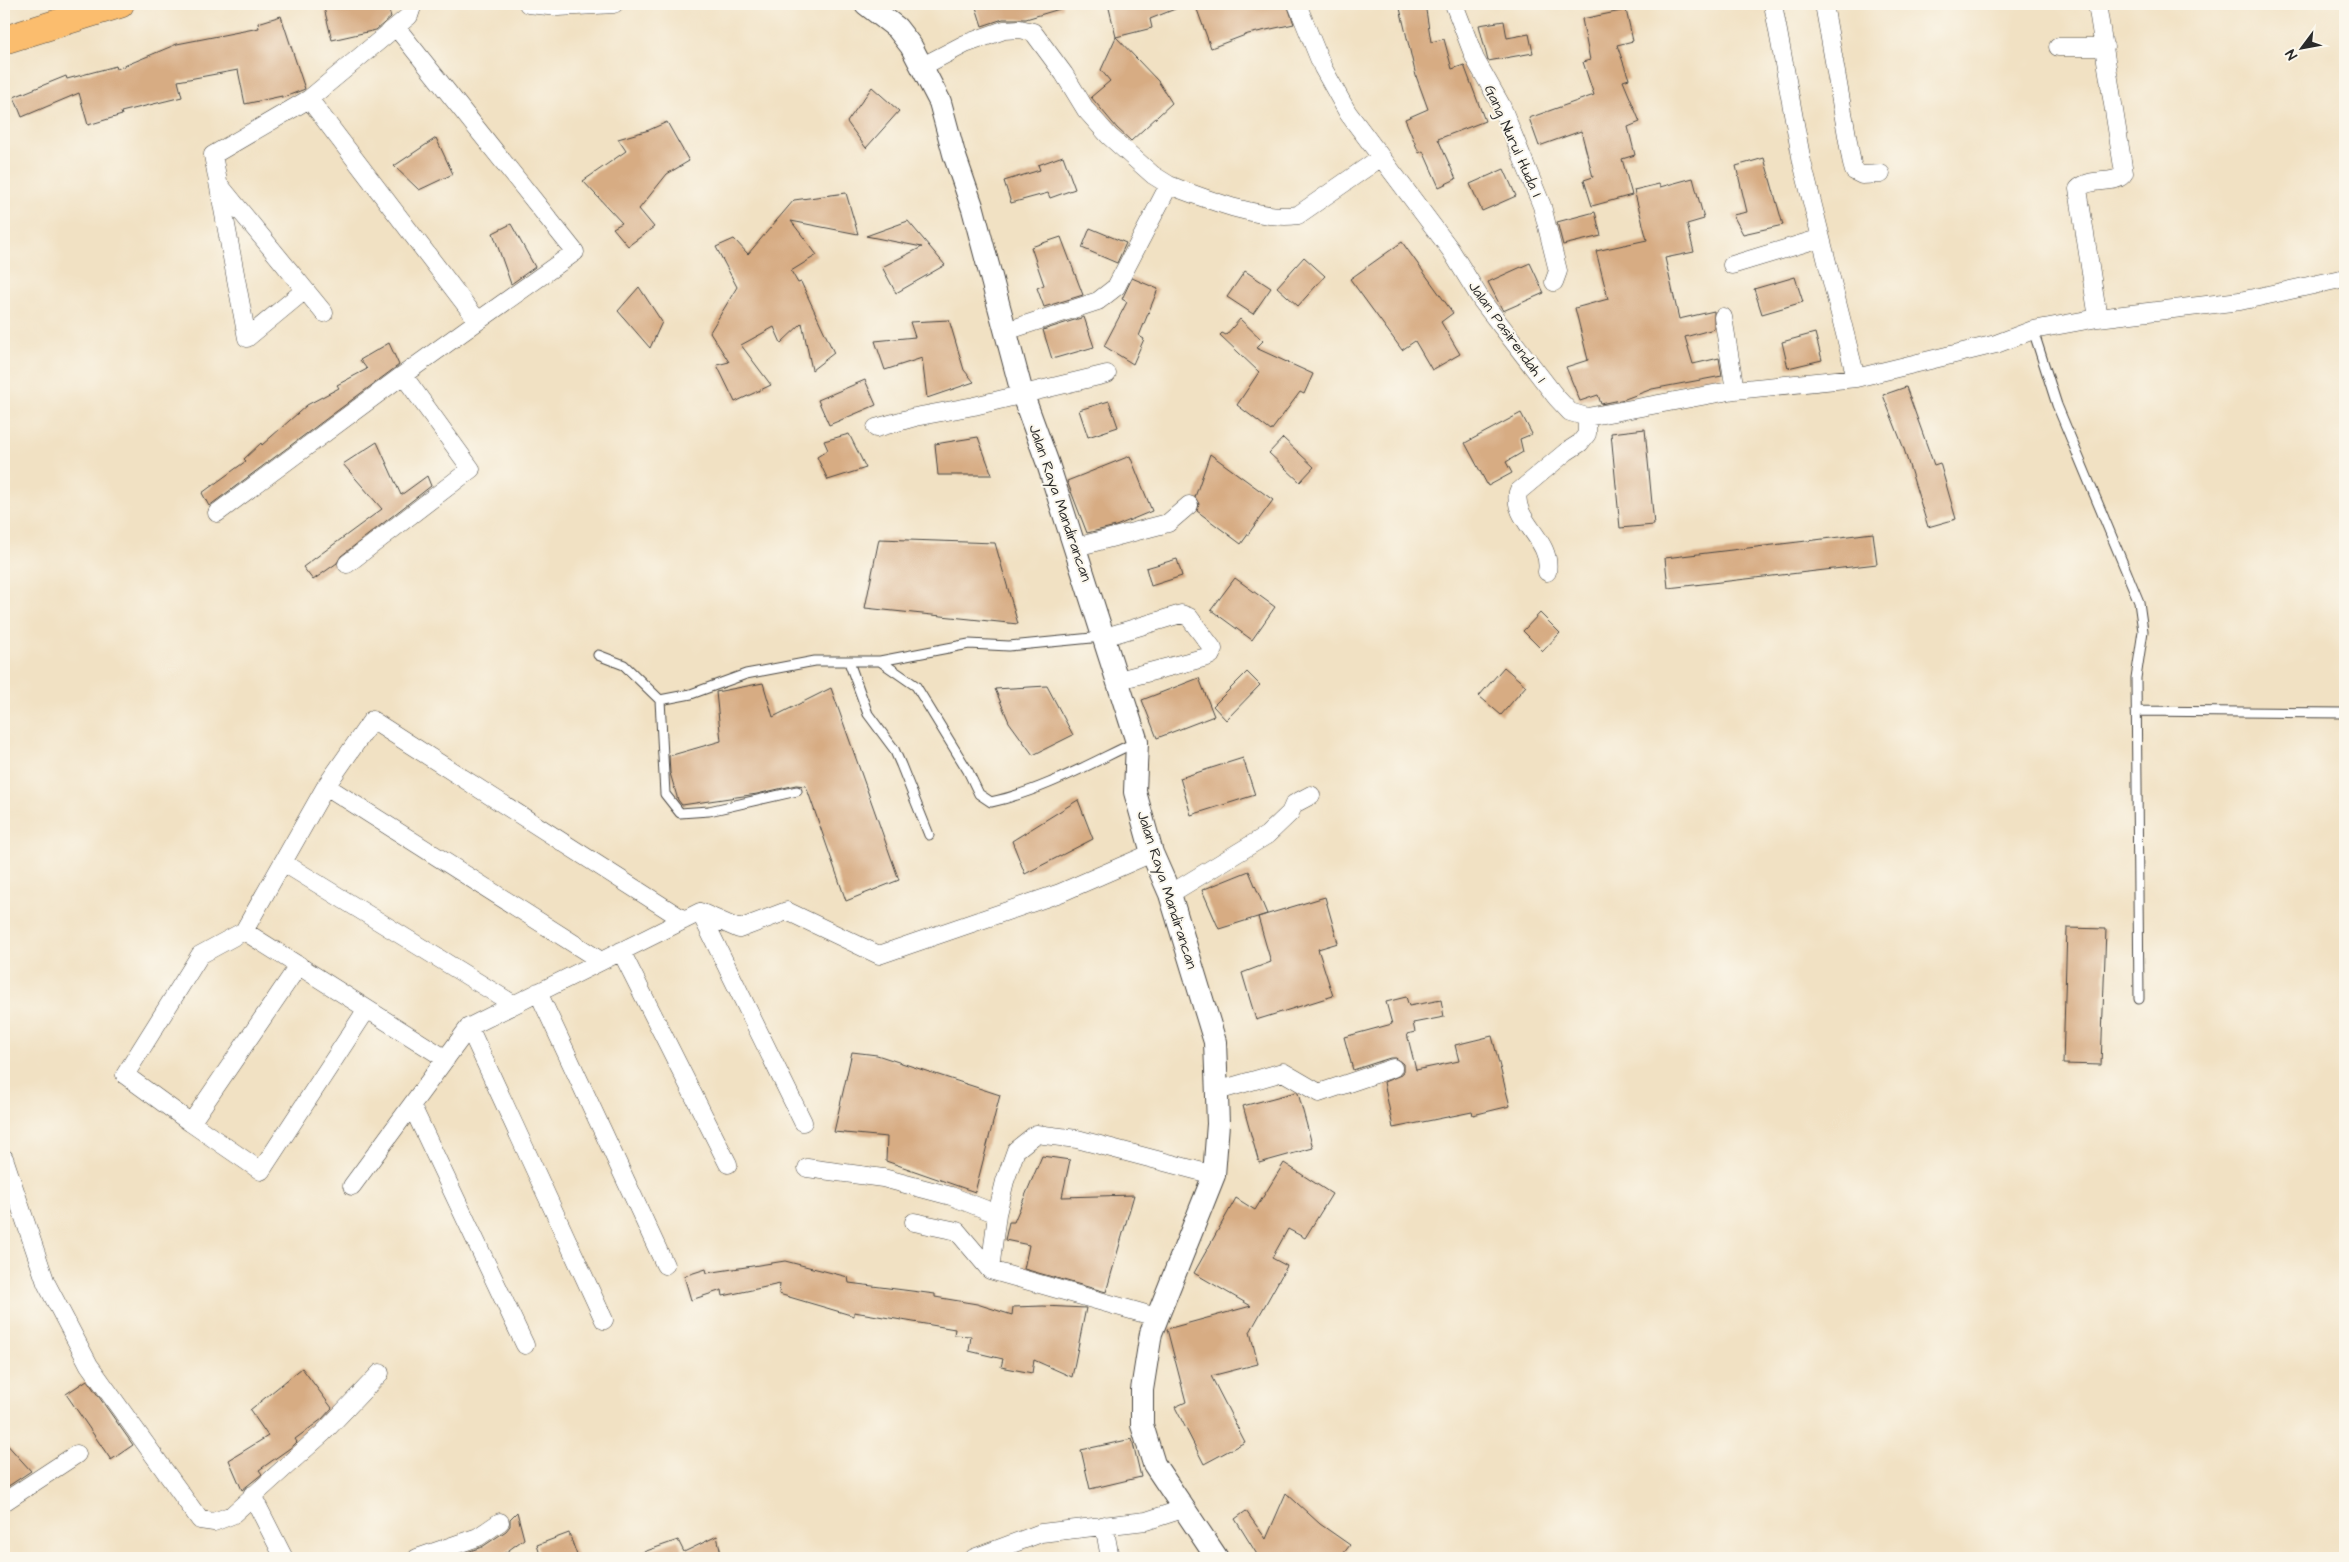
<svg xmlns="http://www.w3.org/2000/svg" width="2349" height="1562" font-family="'Architects Daughter',sans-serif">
  <rect width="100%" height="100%" fill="#fbf7ec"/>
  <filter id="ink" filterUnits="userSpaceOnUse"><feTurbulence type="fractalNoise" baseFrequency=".02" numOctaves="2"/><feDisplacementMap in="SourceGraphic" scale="10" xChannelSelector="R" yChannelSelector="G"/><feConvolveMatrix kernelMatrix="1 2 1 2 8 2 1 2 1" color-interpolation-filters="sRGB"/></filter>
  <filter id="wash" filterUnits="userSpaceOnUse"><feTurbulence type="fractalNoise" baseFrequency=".0096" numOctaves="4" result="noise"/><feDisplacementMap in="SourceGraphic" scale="20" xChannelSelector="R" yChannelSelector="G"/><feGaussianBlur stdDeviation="1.12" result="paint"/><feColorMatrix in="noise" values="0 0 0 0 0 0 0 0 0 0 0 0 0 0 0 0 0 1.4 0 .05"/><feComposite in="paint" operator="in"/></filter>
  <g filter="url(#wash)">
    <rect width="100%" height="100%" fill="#f1e1c3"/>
    <g id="blocks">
      <path fill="#d7ac83" d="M323 4H387L391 17 376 30 332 40Z
        M975 4H1063V8L1026 19H1003L982 26Z
        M1108 4H1185V5L1150 19 1152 28 1116 37Z
        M1195 4H1287L1294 24 1248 34 1211 48Z
        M1399 4H1425L1431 42 1444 39 1452 69 1464 65 1485 121 1438 139 1456 179 1439 187 1423 151 1419 153 1405 119 1428 109 1416 76Z
        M1626 10 1633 41 1617 45 1629 79 1623 81 1640 122 1628 127 1635 155 1622 159 1632 195 1592 206 1584 180 1593 177 1581 131 1539 146 1529 118 1594 95 1583 62 1590 60 1582 19Z
        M281 16 305 89 282 98V96L245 104 238 70 178 81 182 97 121 112 122 115 88 125 79 93 22 117 14 97 66 76 67 79 116 66 117 69 177 44 259 28 258 23Z
        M1504 21 1507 38 1529 34 1533 53 1488 61 1479 25Z
        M1116 37 1158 81 1172 103 1131 141 1117 128 1091 97 1110 81 1101 70Z
        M872 87 899 111 866 148 847 122Z
        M667 122 689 161 667 174 639 209 654 227 628 246 613 228 622 223 583 181 626 151 618 139 649 130Z
        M436 138 453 174 419 190 394 166Z
        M1063 156 1075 189 1050 198 1048 193 1011 203 1004 181 1040 170 1038 165Z
        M1764 158 1783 225 1743 234 1733 215 1747 212 1736 166Z
        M1504 169 1516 196 1482 211 1470 184Z
        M1693 178 1704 219 1687 224 1694 252 1665 258 1679 319 1714 311V329L1685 337 1693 364 1719 358 1722 376 1652 389 1625 399 1601 404 1598 395 1580 401 1566 367 1588 360 1575 308 1608 299 1596 251 1647 240 1634 190 1659 184 1660 187Z
        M846 193 858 234 791 221 817 255 791 271 798 283 801 282 834 353 812 370 802 323 781 343 774 327 741 345 771 385 735 402 717 365 729 362 710 332 737 287 716 247 734 239 748 254 794 200Z
        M1595 212 1601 236 1563 245 1557 222Z
        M908 221 945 265 896 293 882 267 922 247 866 236Z
        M511 224 535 267 511 284 493 233Z
        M1090 228 1126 243 1117 263 1082 248Z
        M1061 237 1083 295 1044 307 1037 288 1044 285 1031 247Z
        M1402 242 1453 313 1441 322 1460 354 1432 370 1415 341 1402 350 1350 279Z
        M1304 257 1325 276 1298 306 1277 287Z
        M1530 263 1544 293 1503 311 1488 282Z
        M1245 271 1271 288 1253 314 1227 297Z
        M1795 277 1803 302 1762 314 1754 289Z
        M1132 278 1158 289 1139 336 1144 339 1133 364 1104 346 1127 302 1122 299Z
        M639 287 662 322 650 348 618 311Z
        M1084 317 1094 347 1052 359 1043 330Z
        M1240 319 1263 341 1256 348 1313 374 1304 394 1300 392 1271 431 1237 405 1259 372 1220 335 1222 333 1226 335Z
        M949 320 964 370 974 382 927 398 922 358 885 370 875 341 915 337 910 322Z
        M1815 333 1822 360 1788 368 1782 342Z
        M389 343 399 365 209 506 202 493 246 461 244 459 261 443 262 445 307 405 339 388 337 385 367 369 360 360Z
        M865 380 876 405 829 425 818 400Z
        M1906 387 1934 465 1940 463 1956 519 1928 527 1904 449 1883 395Z
        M1109 401 1118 427 1088 437 1079 410Z
        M1521 413 1532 434 1520 439 1523 452 1506 462 1512 473 1488 486 1465 443Z
        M1645 429 1654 525 1620 528 1611 433Z
        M849 434 866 468 828 480 817 457 828 450 824 441Z
        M978 437 992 475H938L935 444Z
        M1283 438 1314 467 1300 482 1269 453Z
        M377 442 401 495 427 476 431 486 341 556 337 563 313 580 303 567 382 509 343 464Z
        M1210 454 1273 500 1241 544 1197 511 1199 504 1195 497Z
        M1130 456 1152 511 1116 526 1087 533 1067 481Z
        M1873 533 1877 564 1668 588 1665 558Z
        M879 539 995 543 1018 624 865 608Z
        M1177 559 1182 576 1151 586 1146 568Z
        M1235 578 1275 607 1252 640 1211 610Z
        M1540 613 1560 633 1543 651 1523 631Z
        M1504 667 1526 686 1501 715 1479 696Z
        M1247 672 1260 685 1226 720 1213 706Z
        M1199 678 1214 716 1157 738 1142 700Z
        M763 683 773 717 831 688 899 880 846 901 806 786 796 785 757 794 682 805 678 800 670 773 669 756 721 741 716 692Z
        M1047 686 1073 735 1033 755 1009 722 995 689Z
        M1243 758 1255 795 1191 815 1180 778Z
        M1078 800 1093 839 1025 874 1012 841Z
        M1249 871 1267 914 1219 929 1202 890Z
        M1325 897 1338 943 1318 949 1333 996 1256 1020 1242 973 1271 962 1258 917Z
        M2067 928 2106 929 2101 1065 2063 1064Z
        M1406 997 1409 1006 1441 1000 1444 1017 1413 1023 1415 1032 1407 1034 1416 1070 1459 1061 1455 1045 1492 1036 1510 1106 1473 1115 1472 1112 1393 1128 1384 1082 1401 1075 1403 1071V1064L1396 1058H1390L1353 1070 1344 1037 1392 1024 1386 1002Z
        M852 1052 877 1055 1000 1095 975 1192 886 1161 887 1137 834 1132Z
        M1296 1092 1298 1093 1313 1148 1259 1163 1243 1106Z
        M1042 1156 1070 1160 1062 1197 1134 1195 1106 1292 1024 1269 1029 1245 1005 1240 1009 1222H1014Z
        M1284 1163 1332 1194 1305 1238 1288 1229 1272 1258 1287 1266 1250 1332 1258 1364 1211 1376 1245 1442 1204 1464 1175 1407 1186 1402 1167 1329 1251 1306 1194 1273 1236 1198 1255 1210Z
        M785 1261 848 1277 849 1283 935 1294V1297L977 1304 1012 1315 1013 1307 1043 1306 1086 1308 1072 1377 1034 1360 1032 1373 1001 1367 1003 1359 969 1351 971 1336 954 1335 955 1329 854 1312V1316L779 1294 780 1284 723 1296 722 1290 691 1300 684 1276 706 1269 707 1273Z
        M302 1368 332 1408 322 1419 295 1439 297 1442 293 1446 259 1470 262 1474 242 1490 229 1460 268 1436 250 1410Z
        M87 1380 133 1445 111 1460 66 1394Z
        M1132 1439 1141 1477 1090 1489 1081 1450Z
        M4 1441 31 1471 4 1489Z
        M1286 1493 1320 1524 1350 1545 1340 1558H1257L1258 1556 1235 1519 1246 1511 1266 1539Z
        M517 1512 524 1539 498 1558H449L482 1547 506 1531 510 1526V1519Z
        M569 1533 578 1558H541L537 1545Z
        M717 1536 722 1558H633L632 1556 678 1540 684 1552Z"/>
    </g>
  </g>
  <g filter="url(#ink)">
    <use href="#blocks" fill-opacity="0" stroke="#494642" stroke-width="1"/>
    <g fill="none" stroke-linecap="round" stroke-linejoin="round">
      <g stroke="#494642" stroke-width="11">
        <path id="service" d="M2033 330 2057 405 2139 602 2143 631 2136 678 2139 999
          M598 655 624 665 660 700 691 694 746 674 815 661H880L916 686 968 771 979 794 991 802C1042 791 1089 764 1136 742
          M880 661 969 644 1009 646 1102 637
          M849 662 868 714 894 749 901 765 929 835
          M660 700 665 794 680 813 709 811 797 791
          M2136 711 2345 713"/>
      </g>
      <g stroke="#494642" stroke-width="19">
        <path id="minor" d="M528 4 558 7 614 4
          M1297 4 1323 68 1348 113 1450 249 1482 301 1556 397 1570 412 1587 417 1735 390 1856 378 1996 344 2033 330 2098 318 2240 301 2345 278
          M1454 4 1475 59 1501 105 1542 206 1558 271 1554 282
          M1773 4 1802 162 1856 378
          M1824 4 1852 164 1854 171 1862 175 1881 174
          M2097 4 2124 173C2117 186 2090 176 2078 189L2098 318
          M396 27 575 252 478 321
          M2058 47H2105
          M923 66 965 44 1004 30 1020 29 1033 32 1064 74 1086 110 1109 136 1153 175 1169 185
          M309 99 478 321 403 375 471 469 347 564
          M221 187 324 313
          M1732 265 1821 238
          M305 290 247 338 213 155 309 99 409 16 413 4
          M1723 317 1735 390
          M1006 331 1098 301 1116 287 1169 185C1204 198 1260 221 1298 215L1380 158
          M876 428 915 417 974 406 1107 374
          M217 513 403 375
          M1076 547 1168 523 1189 505
          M1547 572C1553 540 1512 521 1518 492L1566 452 1580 443 1587 434V417
          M1105 637 1181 614 1189 617 1213 649 1211 655 1207 657 1119 680
          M326 786 601 961
          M284 863 513 1004
          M1170 894 1267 835 1290 813 1294 804 1311 795
          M700 912 803 1122
          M244 931 200 955 125 1075 191 1123 261 1171 367 1009
          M621 951 728 1164
          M538 992 665 1265
          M469 1027 604 1320
          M446 1059 244 931 326 786 372 720 684 920
          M1217 1091 1283 1072 1319 1093 1393 1068
          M412 1106 525 1345
          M191 1123 299 965
          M4 1158 46 1283 89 1365 200 1520 214 1522 232 1515 323 1433 380 1373
          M807 1168 883 1178 951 1196 997 1214 990 1270
          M352 1186 469 1027 700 912 739 929 787 911 879 955 1060 893 1152 853
          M997 1214 1005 1181 1016 1150 1036 1134 1077 1139 1214 1175
          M914 1222 957 1231 990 1270 1156 1317
          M252 1495 284 1558
          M4 1502 77 1454
          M1104 1525 1110 1558
          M417 1558 478 1537 500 1522
          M974 1558 1041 1533 1146 1521 1183 1509"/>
      </g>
      <g stroke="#494642" stroke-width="24">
        <path id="tertiary" d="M866 4 897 28 911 46 940 102 954 154 973 209 1022 393 1048 464 1137 742 1135 792 1152 853 1170 894 1215 1042 1218 1124 1214 1175 1151 1333 1142 1390V1425L1154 1464 1217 1558"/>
      </g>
      <g stroke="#494642" stroke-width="29">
        <path id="trunk" d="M4 40 120 4"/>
      </g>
      <use href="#service" stroke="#fff" stroke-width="9"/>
      <use href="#minor" stroke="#fff" stroke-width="18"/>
      <use href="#tertiary" stroke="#fff" stroke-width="22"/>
      <use href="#trunk" stroke="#fbbd6e" stroke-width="28"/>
    </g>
  </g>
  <g text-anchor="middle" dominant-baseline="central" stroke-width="4" stroke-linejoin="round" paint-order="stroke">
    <g font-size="15" fill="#2b2b2b" stroke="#fbf7ec">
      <text transform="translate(1513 141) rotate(66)">Gang Nurul Huda I</text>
      <text transform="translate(1507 332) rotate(54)">Jalan Pasirendah 1</text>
      <text transform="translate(1060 503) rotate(71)">Jalan Raya Mandirancan</text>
      <text transform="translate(1167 890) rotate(72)">Jalan Raya Mandirancan</text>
    </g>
  </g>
  <rect width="2349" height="1562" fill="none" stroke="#fbf7ec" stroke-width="20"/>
  <g transform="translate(2302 48) rotate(238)" stroke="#fbf7ec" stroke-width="4" paint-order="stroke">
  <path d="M0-4L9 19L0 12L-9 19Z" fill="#2b2b2b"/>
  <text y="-8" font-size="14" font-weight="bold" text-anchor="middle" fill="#2b2b2b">N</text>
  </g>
</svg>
